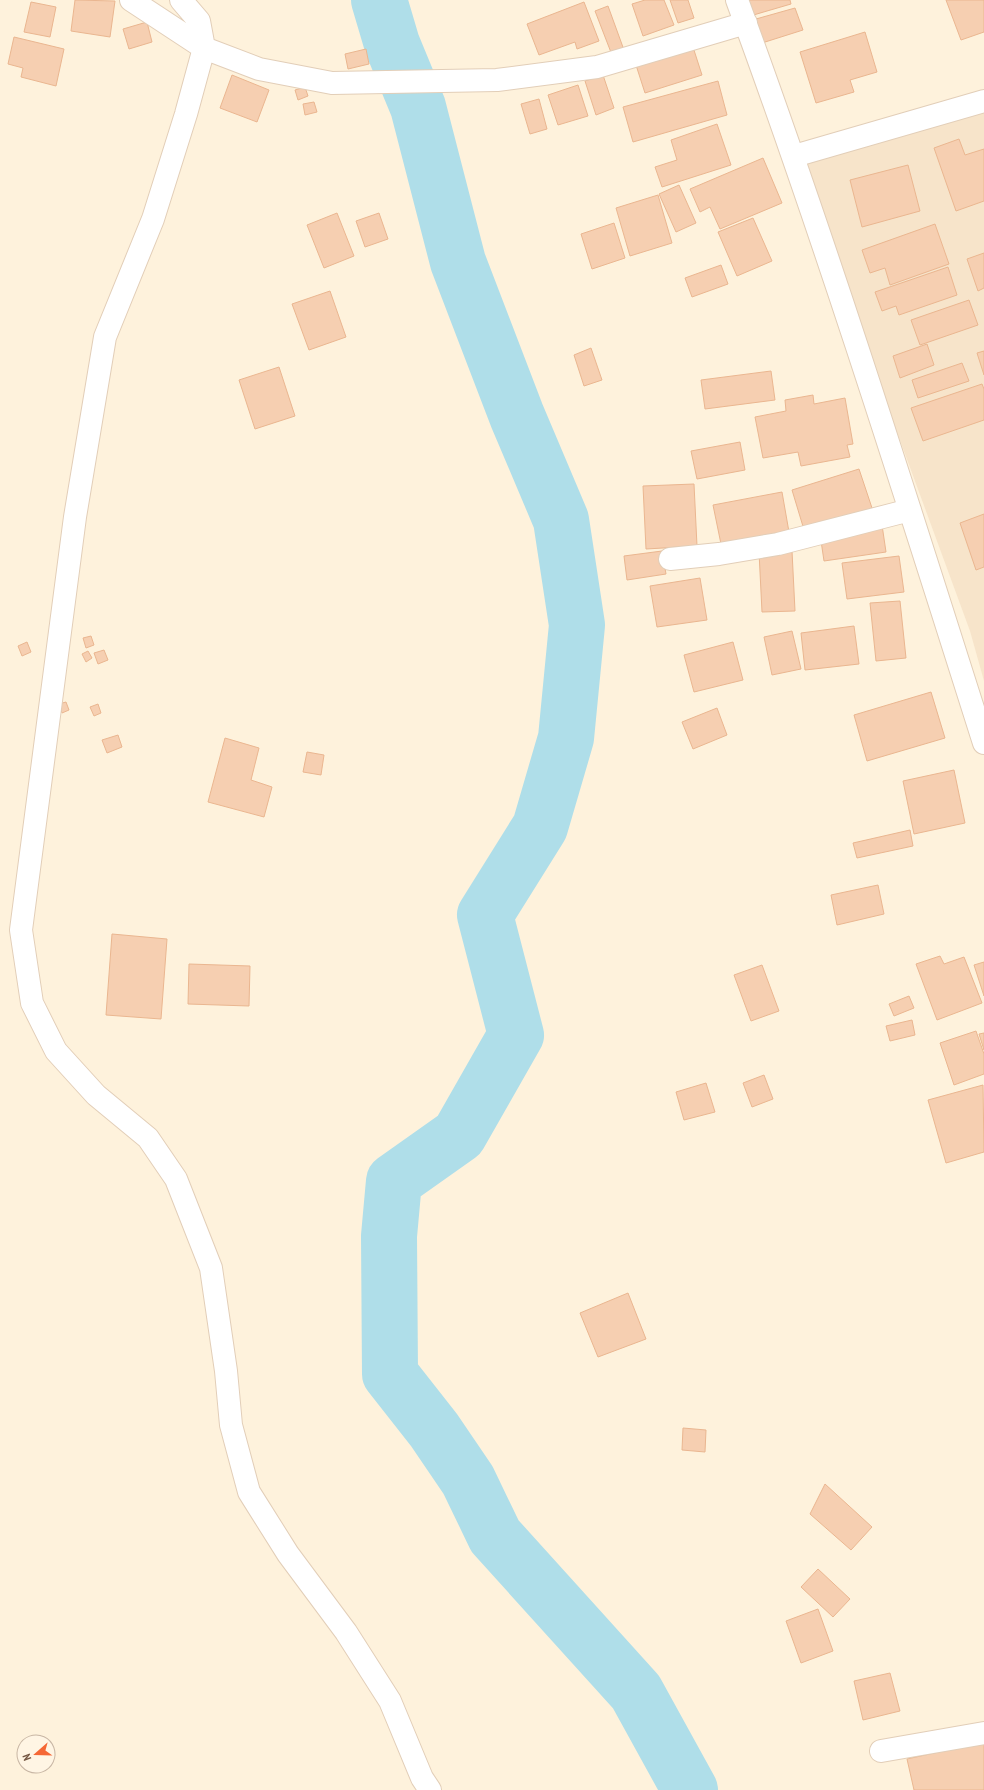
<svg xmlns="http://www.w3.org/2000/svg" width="984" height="1790" font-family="'PT Sans Narrow',sans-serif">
  <rect width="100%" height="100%" fill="#fef2dc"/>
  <path fill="#f7e4ca" d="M984 111V681L970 631 799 165Z"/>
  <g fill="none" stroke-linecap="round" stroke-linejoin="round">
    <path stroke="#afdee9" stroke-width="56" d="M379 0 392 44 418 107 458 262 517 416 561 520 577 625 566 738 540 827 485 915 516 1035 459 1135 394 1181 389 1236 390 1374 434 1430 468 1480 495 1536 636 1692 690 1790"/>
  </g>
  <path fill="#f6cfb1" stroke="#eab690" d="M75 0 115 1 110 37 71 31Z
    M645 0H664L674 25 643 36 632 4Z
    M670 0H688L694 18 678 23Z
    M746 0H790L791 4 750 16Z
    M946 0H984V32L961 40Z
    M31 2 56 7 50 37 24 32Z
    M584 2 599 41 577 49 575 42 539 55 527 24Z
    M608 6 624 50 612 55 595 11Z
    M795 8 803 30 762 43 756 19Z
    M147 22 152 42 129 49 123 29Z
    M865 32 877 72 850 80 854 92 816 103 800 52Z
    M14 37 64 49 56 86 21 77 23 68 8 64Z
    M692 44 702 75 645 93 635 62Z
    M366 49 369 64 348 69 345 54Z
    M232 75 269 90 257 122 220 108Z
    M603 75 614 108 596 115 585 81Z
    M718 81 727 115 633 142 623 107Z
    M578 85 588 116 558 125 548 95Z
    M305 87 308 96 298 100 295 90Z
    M539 99 547 129 530 134 521 104Z
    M314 102 317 112 305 115 303 104Z
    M717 124 731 165 662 187 655 167 677 160 671 140Z
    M959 139 965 155 984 149V201L956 211 934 148Z
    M763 158 782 203 720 229 710 207 700 212 690 189Z
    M908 165 920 211 862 227 850 180Z
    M679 185 696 223 676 232 659 194Z
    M658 195 672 243 630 256 616 208Z
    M337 213 354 256 324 268 307 225Z
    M379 213 388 239 365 247 356 221Z
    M753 218 772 261 737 276 718 232Z
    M614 223 625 258 592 269 581 234Z
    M935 224 949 264 890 285 885 268 870 273 862 250Z
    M984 253V288L978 291 967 259Z
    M721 265 728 284 692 297 685 278Z
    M948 267 957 295 899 315 896 306 882 311 875 292Z
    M330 291 346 337 309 350 292 304Z
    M969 300 978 325 920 345 911 320Z
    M927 344 934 365 900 378 893 356Z
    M591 348 602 380 584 386 574 355Z
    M984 351V375L977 353Z
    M962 363 969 381 918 398 912 380Z
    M279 367 295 416 255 429 239 380Z
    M771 371 775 400 705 409 701 380Z
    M982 384 984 389V420L923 441 911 408Z
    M813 395 814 404 845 398 853 444 847 445 850 457 801 466 798 452 763 458 755 417 786 411 785 400Z
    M740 442 745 470 697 479 691 451Z
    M859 469 873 511 805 533 792 490Z
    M694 484 697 546 646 549 643 486Z
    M782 492 789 532 721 544 713 505Z
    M984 514V567L976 570 960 523Z
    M882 525 886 552 824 561 820 534Z
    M662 551 666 574 627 580 624 556Z
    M792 551 795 611 762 612 759 552Z
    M899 556 904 592 847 599 842 563Z
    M700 578 707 620 657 627 650 586Z
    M900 601 906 658 876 661 870 603Z
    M854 626 859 664 805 670 801 633Z
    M792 631 801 669 772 675 764 637Z
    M91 636 94 645 86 648 83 638Z
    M27 642 31 652 22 656 18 646Z
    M733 642 743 680 694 692 684 655Z
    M104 650 108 660 98 664 94 653Z
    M88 651 92 658 86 662 82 654Z
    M931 692 945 738 867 761 854 715Z
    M66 702 69 710 62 713 59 704Z
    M98 704 101 713 94 716 90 707Z
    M717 708 727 735 693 749 682 722Z
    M118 735 122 747 107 753 102 740Z
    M225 738 259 748 251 780 272 787 264 817 208 802Z
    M307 752 324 755 321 775 303 772Z
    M954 770 965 823 914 834 903 781Z
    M910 830 913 846 857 858 853 843Z
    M878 885 884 914 837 925 831 895Z
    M112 934 167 939 161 1019 106 1015Z
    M940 956 944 964 964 957 982 1003 937 1020 916 964Z
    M984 962V996L974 965Z
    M189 964 250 966 249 1006 188 1004Z
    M762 965 779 1011 751 1021 734 975Z
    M909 996 914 1008 894 1016 889 1004Z
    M912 1020 915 1035 890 1041 886 1026Z
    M976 1031 984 1054V1074L954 1085 940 1043Z
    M984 1033V1050L979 1034Z
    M764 1075 773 1099 752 1107 743 1083Z
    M706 1083 715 1112 684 1120 676 1092Z
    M983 1085 984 1152 946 1163 928 1100Z
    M628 1293 646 1339 598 1357 580 1313Z
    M683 1428 706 1430 705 1452 682 1450Z
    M825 1484 872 1527 851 1550 810 1514Z
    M818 1569 850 1599 833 1617 801 1587Z
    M818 1609 833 1651 801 1663 786 1621Z
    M890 1673 900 1711 863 1720 854 1681Z
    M984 1742V1790H914L907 1759Z"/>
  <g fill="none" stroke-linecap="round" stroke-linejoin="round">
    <g stroke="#e2ceb8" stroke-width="24">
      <path id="street" d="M131 0 204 48 259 69 332 83 497 80 597 67 746 23
        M181 0 199 21 204 48 186 114 153 219 105 337 75 517 21 930 32 1003 56 1051 96 1095 148 1138 176 1179 211 1268 226 1371 231 1425 249 1492 288 1554 346 1632 390 1701 422 1778 430 1790
        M737 0C827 245 905 494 984 743
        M794 156 984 101
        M670 559 719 554 778 544 910 510
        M881 1751 984 1733"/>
    </g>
    <use href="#street" stroke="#fff" stroke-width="22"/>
  </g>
  <g transform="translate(36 1754) rotate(250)"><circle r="19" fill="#fff5e4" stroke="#c8b6a4"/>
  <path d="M0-3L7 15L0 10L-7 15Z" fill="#f56734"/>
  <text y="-6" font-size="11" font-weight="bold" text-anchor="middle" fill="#755743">N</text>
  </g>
</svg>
